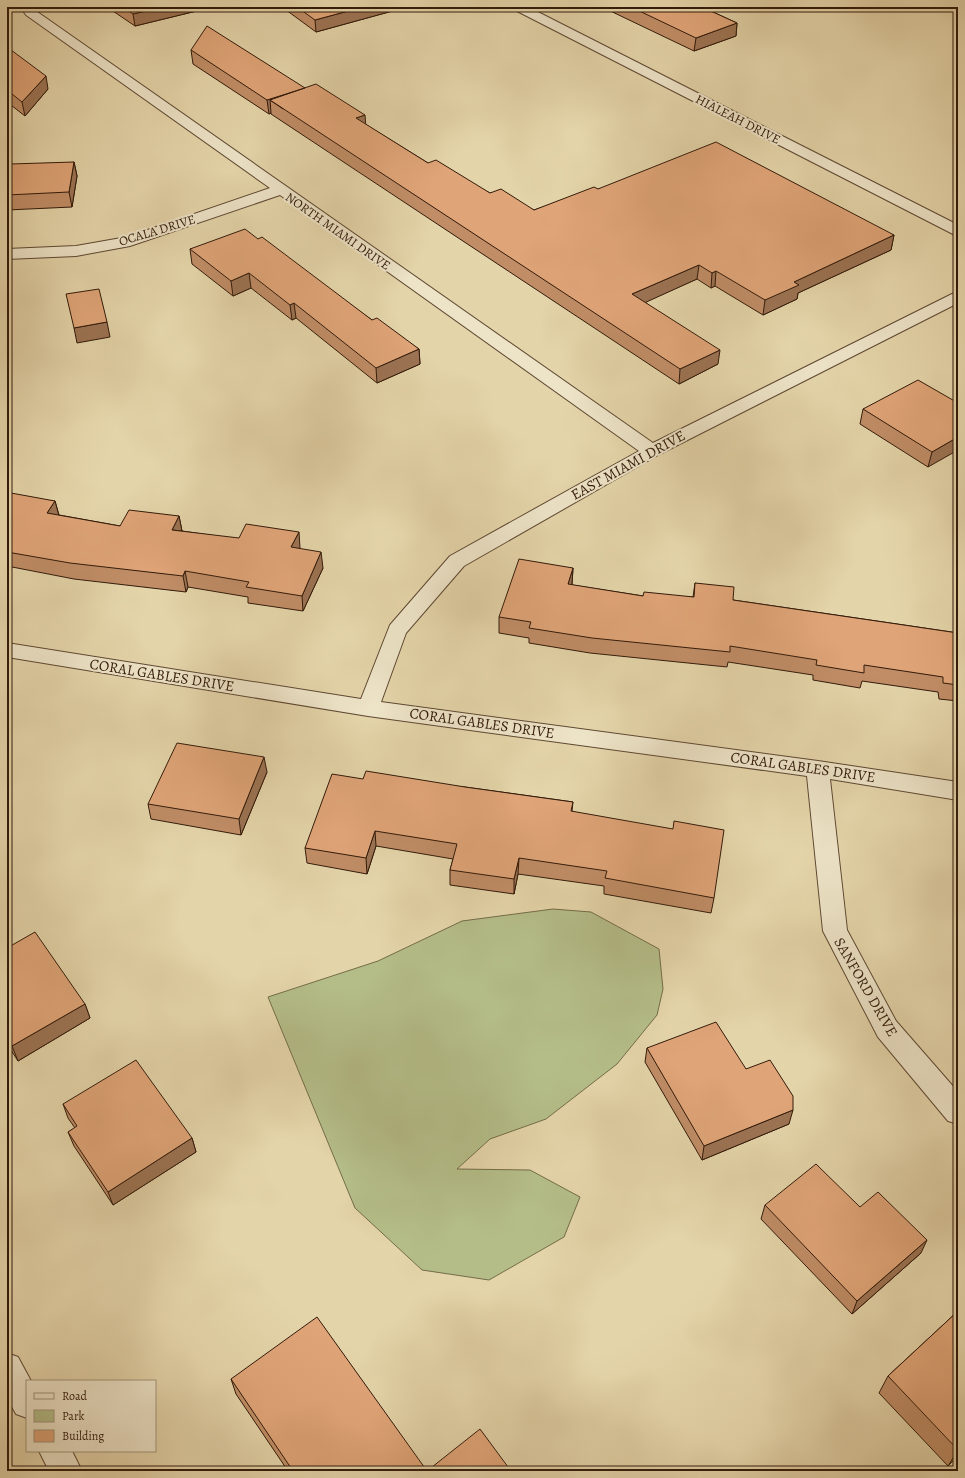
<svg xmlns="http://www.w3.org/2000/svg" width="965" height="1478" font-family="Alegreya,serif">
  <rect width="100%" height="100%" fill="#e4d4a9"/>
  <filter id="stains"><feTurbulence type="fractalNoise" baseFrequency=".005" numOctaves="4"/><feColorMatrix values="0 0 0 0 .2 0 0 0 0 .09 0 0 0 0 .02 0 0 0 .5 -.17"/></filter>
  <radialGradient id="worn" r=".72"><stop offset=".6" stop-color="#630" stop-opacity="0"/><stop offset="1" stop-color="#630" stop-opacity=".3"/></radialGradient>
  <path fill="#b4bd88" stroke="#736c49" d="M553 909 591 912 659 949 663 989 657 1015 617 1064 546 1119 490 1139 457 1169 530 1170 580 1197 564 1237 489 1280 422 1270 355 1208 268 997 378 961 462 921Z"/>
  <g fill="none" stroke-linecap="round" stroke-linejoin="round">
    <g stroke="#5e4832" stroke-width="2">
      <path id="street" d="M25 7H37L36 11 653 443 952 294 958 292V303L658 455 464 566 406 633 381 702 818 761 958 782V800L830 779 847 930 896 1021 958 1092V1124L948 1121 878 1037 823 931 807 776 368 716 7 657V643L361 699 390 625 450 556 639 451 280 195 130 246 76 256 7 259V249L76 246 127 237 270 188 26 15 24 12Z
        M513 7H528L958 225V236L953 234 515 10Z
        M7 1353 18 1357 31 1381H27V1418L16 1414 7 1398Z
        M39 1451H72L82 1471H49Z"/>
    </g>
    <use href="#street" fill="#ede3c7" fill-rule="evenodd"/>
  </g>
  <path fill="#c08d66" stroke="#321a0a" d="M107 7H213L135 26Z
    M282 7H407L316 32Z
    M602 7H702L737 23 736 36 694 51Z
    M7 47 48 89 25 116 7 102Z
    M191 50 305 88 365 124 428 163 490 193 534 210 598 189 894 235 891 250 798 293 797 299 763 315 715 286 711 288 697 279 645 302 718 364 679 384 271 114V113L269 114 193 64Z
    M74 162 77 176 72 207 7 210V182Z
    M258 239 372 320 419 349 420 364 377 383 296 318 292 320 251 288 233 296 192 264 190 249Z
    M958 403 928 467 860 424 863 409Z
    M7 498 55 501 59 515 120 526 179 516 182 531 300 548V549L323 568 303 611 248 603V597L188 587 186 592 74 579 7 566Z
    M573 568 572 585 643 596 693 597 695 583 733 600 897 624 958 633V701L939 699 938 692 862 681 860 688 813 680V675L728 662 727 667 590 653 529 643V638L499 633V617Z
    M267 772 241 835 151 819 148 804Z
    M363 779 465 787 573 802 572 811 714 898 711 913 604 894V886L518 874 514 894 450 885V870L453 859 376 846 367 874 307 863 305 848Z
    M7 948 85 1004 90 1018 18 1061 7 1044Z
    M647 1048 746 1069 789 1124 702 1160 645 1062Z
    M63 1104 192 1138 196 1152 113 1205 74 1146 68 1132 75 1128 68 1118Z
    M765 1205 860 1207 921 1253 852 1314 761 1219Z
    M958 1311V1456L948 1466 879 1393 888 1376Z
    M231 1379 427 1471H288L236 1394Z"/>
  <path fill="#9c7353" stroke="#321a0a" d="M162 7H213L135 26 133 14Z
    M363 7H407L316 32 315 20Z
    M737 23 736 36 694 51 696 38Z
    M46 76 48 89 25 116 22 102Z
    M305 88 283 109 270 100 271 113 269 114 267 100Z
    M365 115 366 128 356 118Z
    M74 162 77 176 72 207 69 192Z
    M894 235 891 250 798 293 797 299 763 315 765 300 794 282Z
    M699 265 697 279 631 309 632 294Z
    M716 271 715 286 711 288 712 273Z
    M249 273 251 288 233 296 231 281Z
    M7 292 9 300 7 306Z
    M294 303 296 318 292 320 290 305Z
    M107 322 110 337 77 343 74 328Z
    M419 349 420 364 377 383 376 368Z
    M720 350 718 364 679 384 680 369Z
    M958 437V450L928 467 932 452Z
    M55 501 59 516 47 513Z
    M179 516 182 531 172 530Z
    M299 532 300 548 293 563 291 547Z
    M321 552 323 568 303 611 302 596Z
    M573 568 572 583 567 600 568 584Z
    M185 571 188 587 186 592 183 576Z
    M264 757 267 772 241 835 239 819Z
    M375 831 376 846 367 874 366 858Z
    M519 858 518 874 514 894V879Z
    M85 1004 90 1018 18 1061 12 1046Z
    M793 1110 789 1124 702 1160 704 1146Z
    M192 1138 196 1152 113 1205 108 1192Z
    M927 1240 921 1253 852 1314 857 1301Z
    M958 1450V1456L948 1466Z
    M335 1467 336 1471H330Z"/>
  <path fill="#dfa477" stroke="#321a0a" d="M123 7H162L133 14Z
    M297 7H363L315 20Z
    M631 7H702L737 23 696 38Z
    M207 26 305 88 267 100 191 50Z
    M7 47 46 76 22 102 7 90Z
    M316 84 365 115 356 118 428 163 436 160 490 193 501 189 534 210 594 187 598 189 716 142 894 235 794 282 799 285 765 300 716 271 712 273 699 265 632 294 720 350 680 369 270 100Z
    M74 162 69 192 7 195V182L11 164Z
    M245 229 258 239 262 237 372 320 377 318 419 349 376 368 294 303 290 305 249 273 231 281 190 249Z
    M99 289 107 322 74 328 66 294Z
    M918 380 958 403V437L932 452 863 409Z
    M11 493 55 501 47 513 120 526 129 510 179 516 172 530 239 538 246 524 299 532 291 547 321 552 302 596 246 587 249 582 185 571 183 576 70 563 7 552V498Z
    M519 559 573 568 568 584 643 596 644 592 694 597 695 583 734 587 733 600 897 624 958 633V685L943 683V677L864 665V673L816 665 817 660 730 646V652L592 638 529 628 531 622 499 617Z
    M177 743 264 757 239 819 148 804Z
    M366 771 465 787 573 802 571 811 673 829 674 821 724 830 714 898 605 878 607 871 519 858 514 879 450 870 457 844 375 831 366 858 305 848 332 774 363 779Z
    M35 932 85 1004 12 1046 7 1039V948Z
    M716 1022 746 1069 770 1060 793 1096V1110L704 1146 647 1048Z
    M136 1060 192 1138 108 1192 68 1132 77 1126 63 1104Z
    M816 1164 860 1207 878 1192 927 1240 857 1301 765 1205Z
    M958 1311V1450L888 1376Z
    M317 1317 427 1471H337L335 1467 330 1471H293L231 1379Z
    M480 1429 511 1471H427Z"/>
  <g text-anchor="middle" dominant-baseline="central" stroke-width="4" stroke-linejoin="round" paint-order="stroke">
    <g font-size="13" fill="#321a0a" stroke="#ede3c7">
      <text transform="translate(738 119) rotate(27)">HIALEAH DRIVE</text>
      <text transform="translate(157 230) rotate(-17)">OCALA DRIVE</text>
      <text transform="translate(338 231) rotate(35)">NORTH MIAMI DRIVE</text>
    </g>
    <g font-size="15" fill="#321a0a" stroke="#ede3c7">
      <text transform="translate(628 465) rotate(-29)">EAST MIAMI DRIVE</text>
      <text transform="translate(162 675) rotate(9)">CORAL GABLES DRIVE</text>
      <text transform="translate(482 723) rotate(8)">CORAL GABLES DRIVE</text>
      <text transform="translate(803 767) rotate(8)">CORAL GABLES DRIVE</text>
      <text transform="translate(866 987) rotate(60)">SANFORD DRIVE</text>
    </g>
  </g>
  <rect width="965" height="1478" fill="none" stroke="#e4d4a9" stroke-width="24"/>
  <rect x="8" y="8" width="949" height="1462" fill="none" stroke="#321a0a" stroke-width="2"/>
  <rect x="12" y="12" width="941" height="1454" fill="none" stroke="#321a0a"/>
  <rect x="26" y="1380" width="130" height="72" fill="#ede3c7" stroke="#a2937b"/>
  <rect x="34" y="1393" width="20" height="6" fill="#ede3c7" stroke="#a2937b"/>
  <text x="62" y="1400" font-size="12" fill="#321a0a">Road</text>
  <rect x="34" y="1410" width="20" height="12" fill="#b4bd88" stroke="#a2937b"/>
  <text x="62" y="1420" font-size="12" fill="#321a0a">Park</text>
  <rect x="34" y="1430" width="20" height="12" fill="#dfa477" stroke="#a2937b"/>
  <text x="62" y="1440" font-size="12" fill="#321a0a">Building</text>
  <rect width="100%" height="100%" filter="url(#stains)"/>
  <rect width="100%" height="100%" fill="url(#worn)"/>
</svg>
